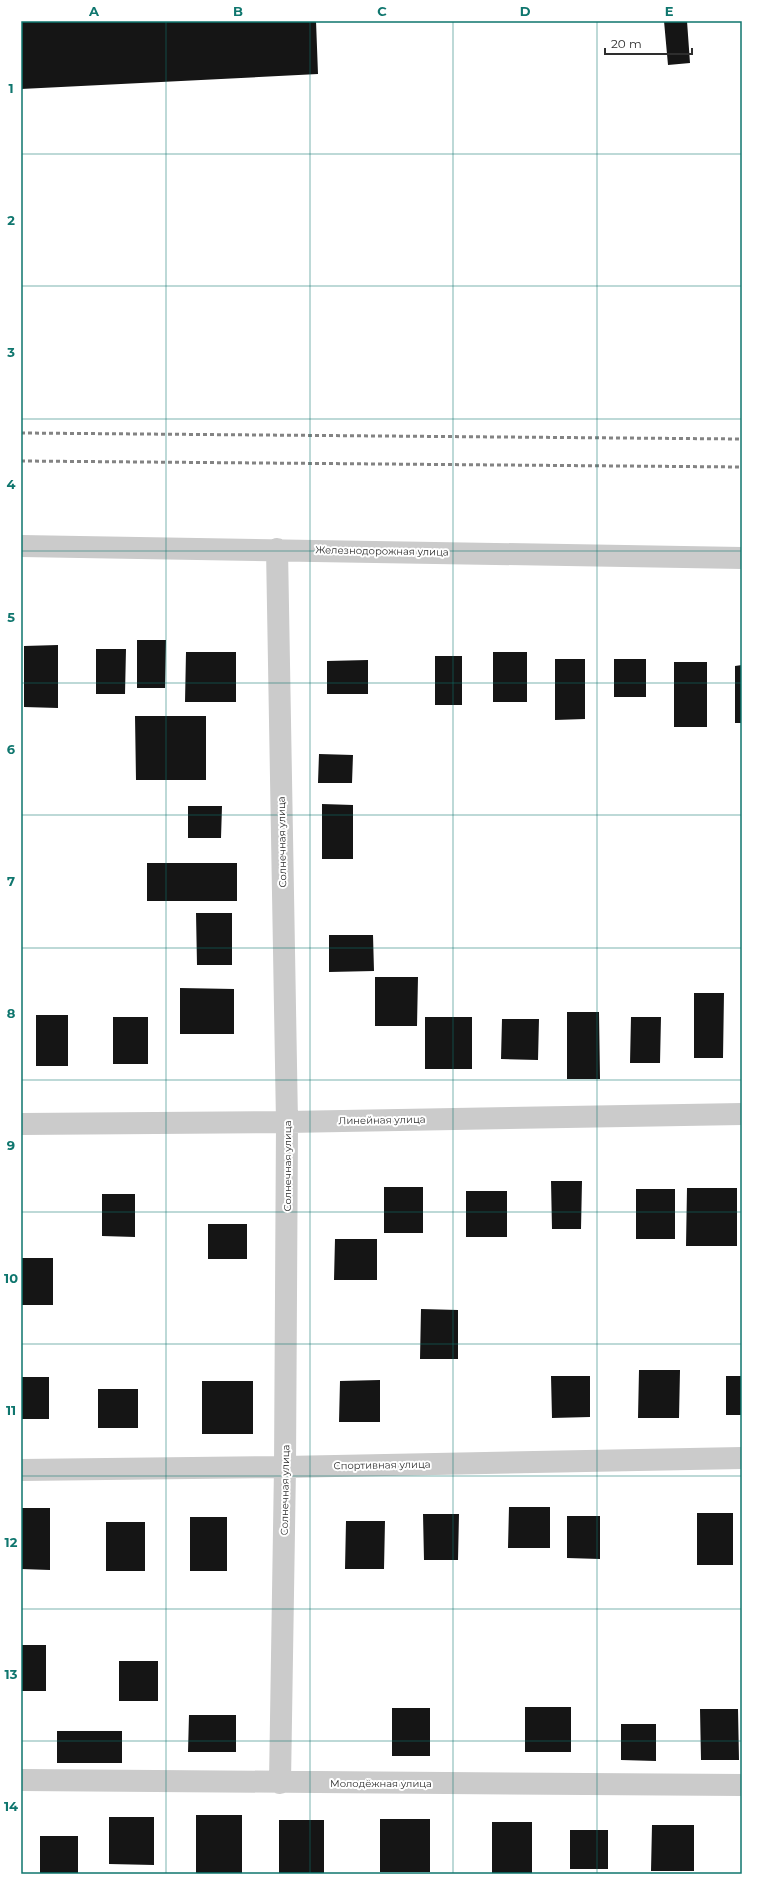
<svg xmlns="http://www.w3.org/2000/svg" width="763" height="1895" font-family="Montserrat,sans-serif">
  <rect width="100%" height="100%" fill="#fff"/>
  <path fill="#151515" d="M21 21H316L318 74 21 89Z
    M664 21H687L690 63 668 65Z
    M137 640H166L165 688H137Z
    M58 645V708L24 707V646Z
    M96 649H126L125 694H96Z
    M186 652H236V702H185Z
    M493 652H527V702H493Z
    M435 656H462V705H435Z
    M555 659H585V719L555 720Z
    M614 659H646V697H614Z
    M368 660V694H327V661Z
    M674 662H707V727H674Z
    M742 665V723H735V666Z
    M135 716H206V780H136Z
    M319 754 353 755 352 783H318Z
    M322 804 353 805V859H322Z
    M188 806H222L221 838H188Z
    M147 863H237V901H147Z
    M196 913H232V965H197Z
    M329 935H373L374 971 329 972Z
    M375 977H418L417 1026H375Z
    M180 988 234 989V1034H180Z
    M694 993H724L723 1058H694Z
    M567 1012H599L600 1079H567Z
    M36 1015H68V1066H36Z
    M113 1017H148V1064H113Z
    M425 1017H472V1069H425Z
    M631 1017H661L660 1063H630Z
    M502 1019H539L538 1060 501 1059Z
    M551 1181H582L581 1229H552Z
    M384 1187H423V1233H384Z
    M687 1188H737V1246H686Z
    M636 1189H675V1239H636Z
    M466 1191H507V1237H466Z
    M102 1194H135V1237L102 1236Z
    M208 1224H247V1259H208Z
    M335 1239H377V1280H334Z
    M21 1258H53V1305H21Z
    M421 1309 458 1310V1359H420Z
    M639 1370H680L679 1418H638Z
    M551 1376H590V1417L552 1418Z
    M726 1376H742V1415H726Z
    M21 1377H49V1419H21Z
    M380 1380V1422H339L340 1381Z
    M202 1381H253V1434H202Z
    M98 1389H138V1428H98Z
    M509 1507H550V1548H508Z
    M21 1508H50V1570L21 1569Z
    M697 1513H733V1565H697Z
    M423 1514H459L458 1560H424Z
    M567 1516H600V1559L567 1558Z
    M190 1517H227V1571H190Z
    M346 1521H385L384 1569H345Z
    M106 1522H145V1571H106Z
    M21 1645H46V1691H21Z
    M119 1661H158V1701H119Z
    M525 1707H571V1752H525Z
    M392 1708H430V1756H392Z
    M700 1709H738L739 1760H701Z
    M189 1715H236V1752H188Z
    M621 1724H656V1761L621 1760Z
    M57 1731H122V1763H57Z
    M196 1815H242V1874H196Z
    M109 1817H154V1865L109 1864Z
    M380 1819H430V1872H380Z
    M279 1820H324V1874H279Z
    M492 1822H532V1874H492Z
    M652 1825H694V1871H651Z
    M570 1830H608V1869H570Z
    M40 1836H78V1874H40Z"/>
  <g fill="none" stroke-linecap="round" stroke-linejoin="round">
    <path stroke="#cbcbcb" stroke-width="22" d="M21 546 742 558
      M277 549 287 1122 285 1467 280 1783
      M21 1124 287 1122 742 1114
      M21 1470 285 1467 742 1458
      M21 1780 742 1785"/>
    <path stroke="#838383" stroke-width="3" stroke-dasharray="4 3" stroke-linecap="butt" d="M21 433 742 439
      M21 461 742 467"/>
  </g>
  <path fill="none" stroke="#0f766e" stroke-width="1" stroke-opacity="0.55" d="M166 21V1874M310 21V1874M453 21V1874M597 21V1874M21 154H742M21 286H742M21 419H742M21 551H742M21 683H742M21 815H742M21 948H742M21 1080H742M21 1212H742M21 1344H742M21 1476H742M21 1609H742M21 1741H742"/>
  <g text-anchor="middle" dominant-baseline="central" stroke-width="4" stroke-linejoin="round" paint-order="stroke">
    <g font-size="10" fill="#2e2e2e" stroke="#fff">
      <text transform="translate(382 551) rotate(1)">Железнодорожная улица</text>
      <text transform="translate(282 842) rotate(-91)">Солнечная улица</text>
      <text transform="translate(382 1120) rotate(-1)">Линейная улица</text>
      <text transform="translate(287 1166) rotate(-90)">Солнечная улица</text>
      <text transform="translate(382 1465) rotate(-1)">Спортивная улица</text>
      <text transform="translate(285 1490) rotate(-89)">Солнечная улица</text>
      <text x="381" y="1783">Молодёжная улица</text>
    </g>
  </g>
  <rect width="763" height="1895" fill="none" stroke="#ffffff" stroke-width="44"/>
  <path d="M605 48v6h87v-6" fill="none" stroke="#2e2e2e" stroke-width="2"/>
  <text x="611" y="48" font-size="12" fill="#2e2e2e" stroke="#ffffff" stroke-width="3" paint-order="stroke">20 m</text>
  <rect x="22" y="22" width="719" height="1851" fill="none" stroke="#0f766e" stroke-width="1.5"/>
  <g font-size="13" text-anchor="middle" font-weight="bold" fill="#0f766e">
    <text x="94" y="16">A</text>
    <text x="238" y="16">B</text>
    <text x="382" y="16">C</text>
    <text x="525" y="16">D</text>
    <text x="669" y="16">E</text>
    <text x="11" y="93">1</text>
    <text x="11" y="225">2</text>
    <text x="11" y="357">3</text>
    <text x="11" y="489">4</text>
    <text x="11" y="622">5</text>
    <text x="11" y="754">6</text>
    <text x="11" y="886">7</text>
    <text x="11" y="1018">8</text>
    <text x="11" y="1150">9</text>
    <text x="11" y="1283">10</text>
    <text x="11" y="1415">11</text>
    <text x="11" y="1547">12</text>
    <text x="11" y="1679">13</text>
    <text x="11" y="1811">14</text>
  </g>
</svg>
